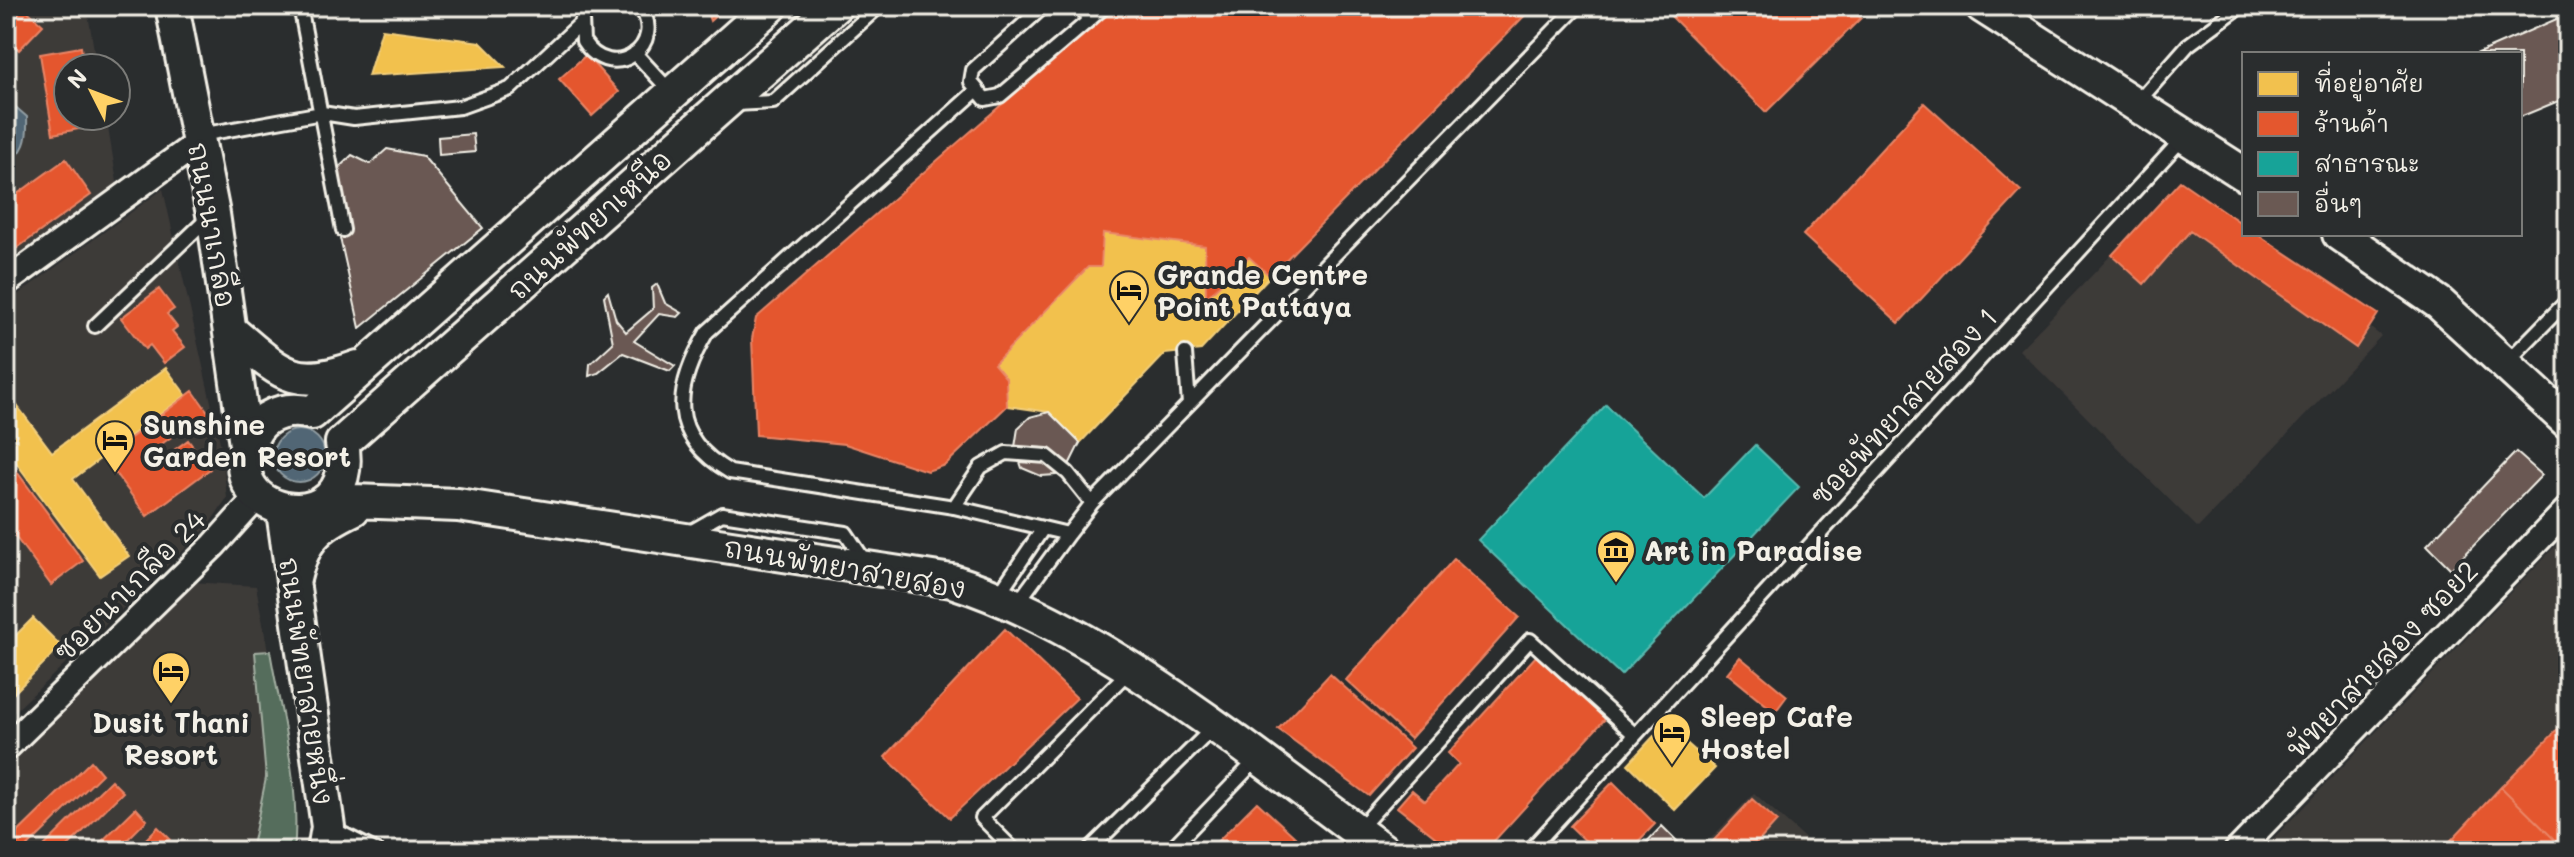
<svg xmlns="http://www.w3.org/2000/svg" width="2574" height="857" font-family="Mali,'Playpen Sans Thai',sans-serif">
  <rect width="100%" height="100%" fill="#2a2d2e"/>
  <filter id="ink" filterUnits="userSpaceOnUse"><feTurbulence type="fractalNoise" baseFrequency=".0125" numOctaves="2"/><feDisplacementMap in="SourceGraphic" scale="16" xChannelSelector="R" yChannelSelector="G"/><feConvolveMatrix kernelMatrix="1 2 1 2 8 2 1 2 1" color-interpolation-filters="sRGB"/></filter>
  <g filter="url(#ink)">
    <path fill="#3d3a39" d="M6 6H93L87 8 97 68H68V116H106L118 188 6 268Z
      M2179 180 2244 229V234H2250L2381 336 2198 528 2019 350 2100 267Z
      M163 189 222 451 227 498 206 529 6 720V303Z
      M2568 533V851H2261Z
      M191 582 256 586 293 786 297 827 292 851H6V760Z
      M1754 793 1819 851H1699Z"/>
    <path fill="#546d5c" stroke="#a4afa2" stroke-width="2" d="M270 651C281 716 301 785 294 851H251L266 778 255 652Z"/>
    <path fill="#516675" stroke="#929ea3" stroke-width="2" d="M11 103 27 117C28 141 25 151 6 166V107Z
      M273 456a26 26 0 1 1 52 0a26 26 0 1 1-52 0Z"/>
    <path fill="#f2c14e" stroke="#f3cf7c" stroke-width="2" d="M382 29 480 42 505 67 368 76Z
      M1103 233 1205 246 1206 298 1249 257 1270 276 1201 350 1165 354 1080 443 1049 412 1007 406 1006 378 994 364 1088 267H1101Z
      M166 368 186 395 73 479 129 556 100 576 6 449V391L52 452Z
      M33 618 61 646 6 701V645Z
      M1665 724 1715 768 1675 810 1628 764Z"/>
    <path fill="#e4572e" stroke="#e98566" stroke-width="2" d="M6 6H22L43 25 19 50 6 38Z
      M705 6H727L710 21Z
      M1115 6H1534L1270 276 1249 257 1206 298 1205 246 1103 233 1101 267H1088L994 364 1006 378 1007 406 945 465 927 471 845 444 756 435 752 339 756 318Z
      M1661 6H1849L1861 18 1766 112Z
      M81 47 84 68H68V116H93L94 126 53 134 40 54Z
      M586 55 619 92 592 116 559 79Z
      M1924 103 2021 191 1899 323 1803 235Z
      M66 159 91 195 6 256V202Z
      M2180 181 2244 225V234H2257L2378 314 2356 348 2190 231 2144 284 2112 255Z
      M159 289 174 309 167 314 177 327 172 331 185 347 164 363 150 345 145 349 121 318Z
      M193 391 211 416 192 430 188 425 145 456 152 466 188 440 210 469 147 516 104 458Z
      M6 457 83 561 51 585 6 524Z
      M1454 559 1519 617 1410 739 1346 680Z
      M1005 629 1077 698 950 818 885 757Z
      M1537 655 1606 718 1485 851H1453L1397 807 1412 790 1425 801 1459 764 1448 753Z
      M1740 657 1787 696 1775 712 1727 673Z
      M1330 674 1412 748 1369 796 1278 729Z
      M2568 719V851H2566L2501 787Z
      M91 761 102 774 23 851H6V844Z
      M111 780 123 792 63 851H39Z
      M1613 782 1655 824 1629 851H1596L1570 826Z
      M2501 787 2566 851H2441Z
      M1752 799 1777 821 1750 851H1704Z
      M1257 802 1307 848 1208 851Z
      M136 808 147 820 116 851H92Z
      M158 827 170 839 157 851H134Z"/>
    <path fill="#17a398" stroke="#59bab0" stroke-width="2" d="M1606 405 1704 498 1755 445 1799 487 1621 675 1478 540Z"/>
    <path fill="#6a5953" stroke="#f4f1e8" stroke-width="2" d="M2568 14V97L2520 117V54H2476Z
      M473 134 475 152 439 155 438 137Z
      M387 149 423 156 483 228 360 328 327 179 352 155 370 164Z
      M657 284 665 303 682 313 678 317 659 314 634 341 675 366 670 371 623 353 598 373 589 376 590 364 613 343 604 296 608 292 616 320 626 332 653 309 652 288Z
      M1049 412 1080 443 1067 469 1056 475 1041 476 1022 468 1015 447 1018 428 1030 417Z
      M2516 452 2542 475 2451 569 2427 545Z
      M1662 826 1687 851H1638Z"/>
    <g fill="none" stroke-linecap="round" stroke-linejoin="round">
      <g stroke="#f4f1e8" stroke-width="18">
        <path id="lane" d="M300 6 343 230
          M590 6 582 19 583 41C613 87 669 43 639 6
          M1044 6 973 70 971 82 985 99 1000 96 1087 22 1086 6
          M1087 22 1105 6
          M635 53 671 92
          M976 91 707 332C674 388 667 435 730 472L954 507 1068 534 1092 503 1578 6
          M735 104 773 102 879 6
          M2136 104 2188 45 2241 6
          M200 135 322 113 354 118 460 107 510 89 582 22
          M95 326 208 218
          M1185 353 1189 404
          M2506 363 2568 300
          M954 507 981 467 1006 453 1047 456 1068 473 1092 503
          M687 534 722 514 846 533 866 563
          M998 595 1042 530
          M1016 605 1068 534
          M331 828 377 851
          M1359 829 1530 640 1634 734
          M1015 851 982 818 1130 670
          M1088 851 1214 727
          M1169 851 1258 758
          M1529 851 2184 137"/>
      </g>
      <g stroke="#f4f1e8" stroke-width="30">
        <path id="street" d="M6 282 199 142
          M6 748 214 545 258 496
          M2237 851 2568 509"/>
      </g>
      <g stroke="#f4f1e8" stroke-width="38">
        <path id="secondary" d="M172 6 213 214 246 445
          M771 6 312 413C292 408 268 411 256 430 200 517 362 549 342 443L835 6
          M1982 6 2244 174
          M2339 234 2439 303 2568 422
          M231 331C281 373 292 391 358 367
          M327 500 458 505 952 581C1102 628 1257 758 1384 851
          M283 511 328 827 324 851
          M294 579C303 539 317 526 353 509"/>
      </g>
      <use href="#lane" stroke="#2a2d2e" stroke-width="12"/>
      <use href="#street" stroke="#2a2d2e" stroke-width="24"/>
      <use href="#secondary" stroke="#2a2d2e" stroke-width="32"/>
    </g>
  </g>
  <defs>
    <g id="hotel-pin" transform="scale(2)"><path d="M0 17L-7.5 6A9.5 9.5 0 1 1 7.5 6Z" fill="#ffd166" stroke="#2a2d2e"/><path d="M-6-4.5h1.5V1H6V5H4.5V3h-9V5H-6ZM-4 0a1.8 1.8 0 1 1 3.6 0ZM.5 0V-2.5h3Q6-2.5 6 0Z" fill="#111"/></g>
    <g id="museum-pin" transform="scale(2)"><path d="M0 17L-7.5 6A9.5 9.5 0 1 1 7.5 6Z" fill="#ffd166" stroke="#2a2d2e"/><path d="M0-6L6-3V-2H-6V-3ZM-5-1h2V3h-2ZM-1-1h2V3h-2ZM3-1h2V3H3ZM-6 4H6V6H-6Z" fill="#111"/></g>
  </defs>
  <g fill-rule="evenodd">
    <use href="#hotel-pin" x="1129" y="290"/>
    <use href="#hotel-pin" x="115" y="440"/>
    <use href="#museum-pin" x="1616" y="550"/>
    <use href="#hotel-pin" x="171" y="671"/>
    <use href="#hotel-pin" x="1672" y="732"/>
  </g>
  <g text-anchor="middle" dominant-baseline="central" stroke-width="8" stroke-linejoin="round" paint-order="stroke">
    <g font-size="28" fill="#f4f1e8" stroke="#2a2d2e">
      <text transform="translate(589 224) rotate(-42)">ถนนพัทยาเหนือ</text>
      <text transform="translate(213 225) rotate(80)">ถนนนาเกลือ</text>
      <text transform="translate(1903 406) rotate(-47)">ซอยพัทยาสายสอง 1</text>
      <text transform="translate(845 567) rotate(10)">ถนนพัทยาสายสอง</text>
      <text transform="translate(129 585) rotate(-45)">ซอยนาเกลือ 24</text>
      <text transform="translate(2381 659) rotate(-46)">พัทยาสายสอง ซอย2</text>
      <text transform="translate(307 681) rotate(82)">ถนนพัทยาสายหนึ่ง</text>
    </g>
    <g font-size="28" font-weight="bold" fill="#f4f1e8" stroke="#2a2d2e" text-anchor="start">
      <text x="1157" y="274">Grande Centre<tspan x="1157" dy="32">Point Pattaya</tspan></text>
      <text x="143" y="424">Sunshine<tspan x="143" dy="32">Garden Resort</tspan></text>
      <text x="1644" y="550">Art in Paradise</text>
      <text x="1700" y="716">Sleep Cafe<tspan x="1700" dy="32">Hostel</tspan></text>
      <text x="171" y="722" text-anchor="middle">Dusit Thani<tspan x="171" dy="32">Resort</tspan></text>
    </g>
  </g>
  <rect width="2574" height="857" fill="none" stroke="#2a2d2e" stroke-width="32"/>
  <rect x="16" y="16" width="2542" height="825" fill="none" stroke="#f4f1e8" stroke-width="3" filter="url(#ink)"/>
  <rect x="2242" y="52" width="280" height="184" fill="#2a2d2e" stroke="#7b7b78" stroke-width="2"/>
  <rect x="2258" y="72" width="40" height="24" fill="#f2c14e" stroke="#7b7b78" stroke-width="2"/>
  <text x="2314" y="92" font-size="24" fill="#f4f1e8">ที่อยู่อาศัย</text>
  <rect x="2258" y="112" width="40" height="24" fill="#e4572e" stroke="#7b7b78" stroke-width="2"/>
  <text x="2314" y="132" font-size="24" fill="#f4f1e8">ร้านค้า</text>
  <rect x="2258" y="152" width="40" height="24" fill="#17a398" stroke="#7b7b78" stroke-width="2"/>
  <text x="2314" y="172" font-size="24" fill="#f4f1e8">สาธารณะ</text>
  <rect x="2258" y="192" width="40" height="24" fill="#6a5953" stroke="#7b7b78" stroke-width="2"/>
  <text x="2314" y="212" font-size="24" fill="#f4f1e8">อื่นๆ</text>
  <g transform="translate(92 92) rotate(312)"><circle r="38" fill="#2a2d2e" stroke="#7b7b78" stroke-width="2"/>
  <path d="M0-6L14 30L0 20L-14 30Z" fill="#ffd166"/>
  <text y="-12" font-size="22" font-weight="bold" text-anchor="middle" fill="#f4f1e8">N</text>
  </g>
</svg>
